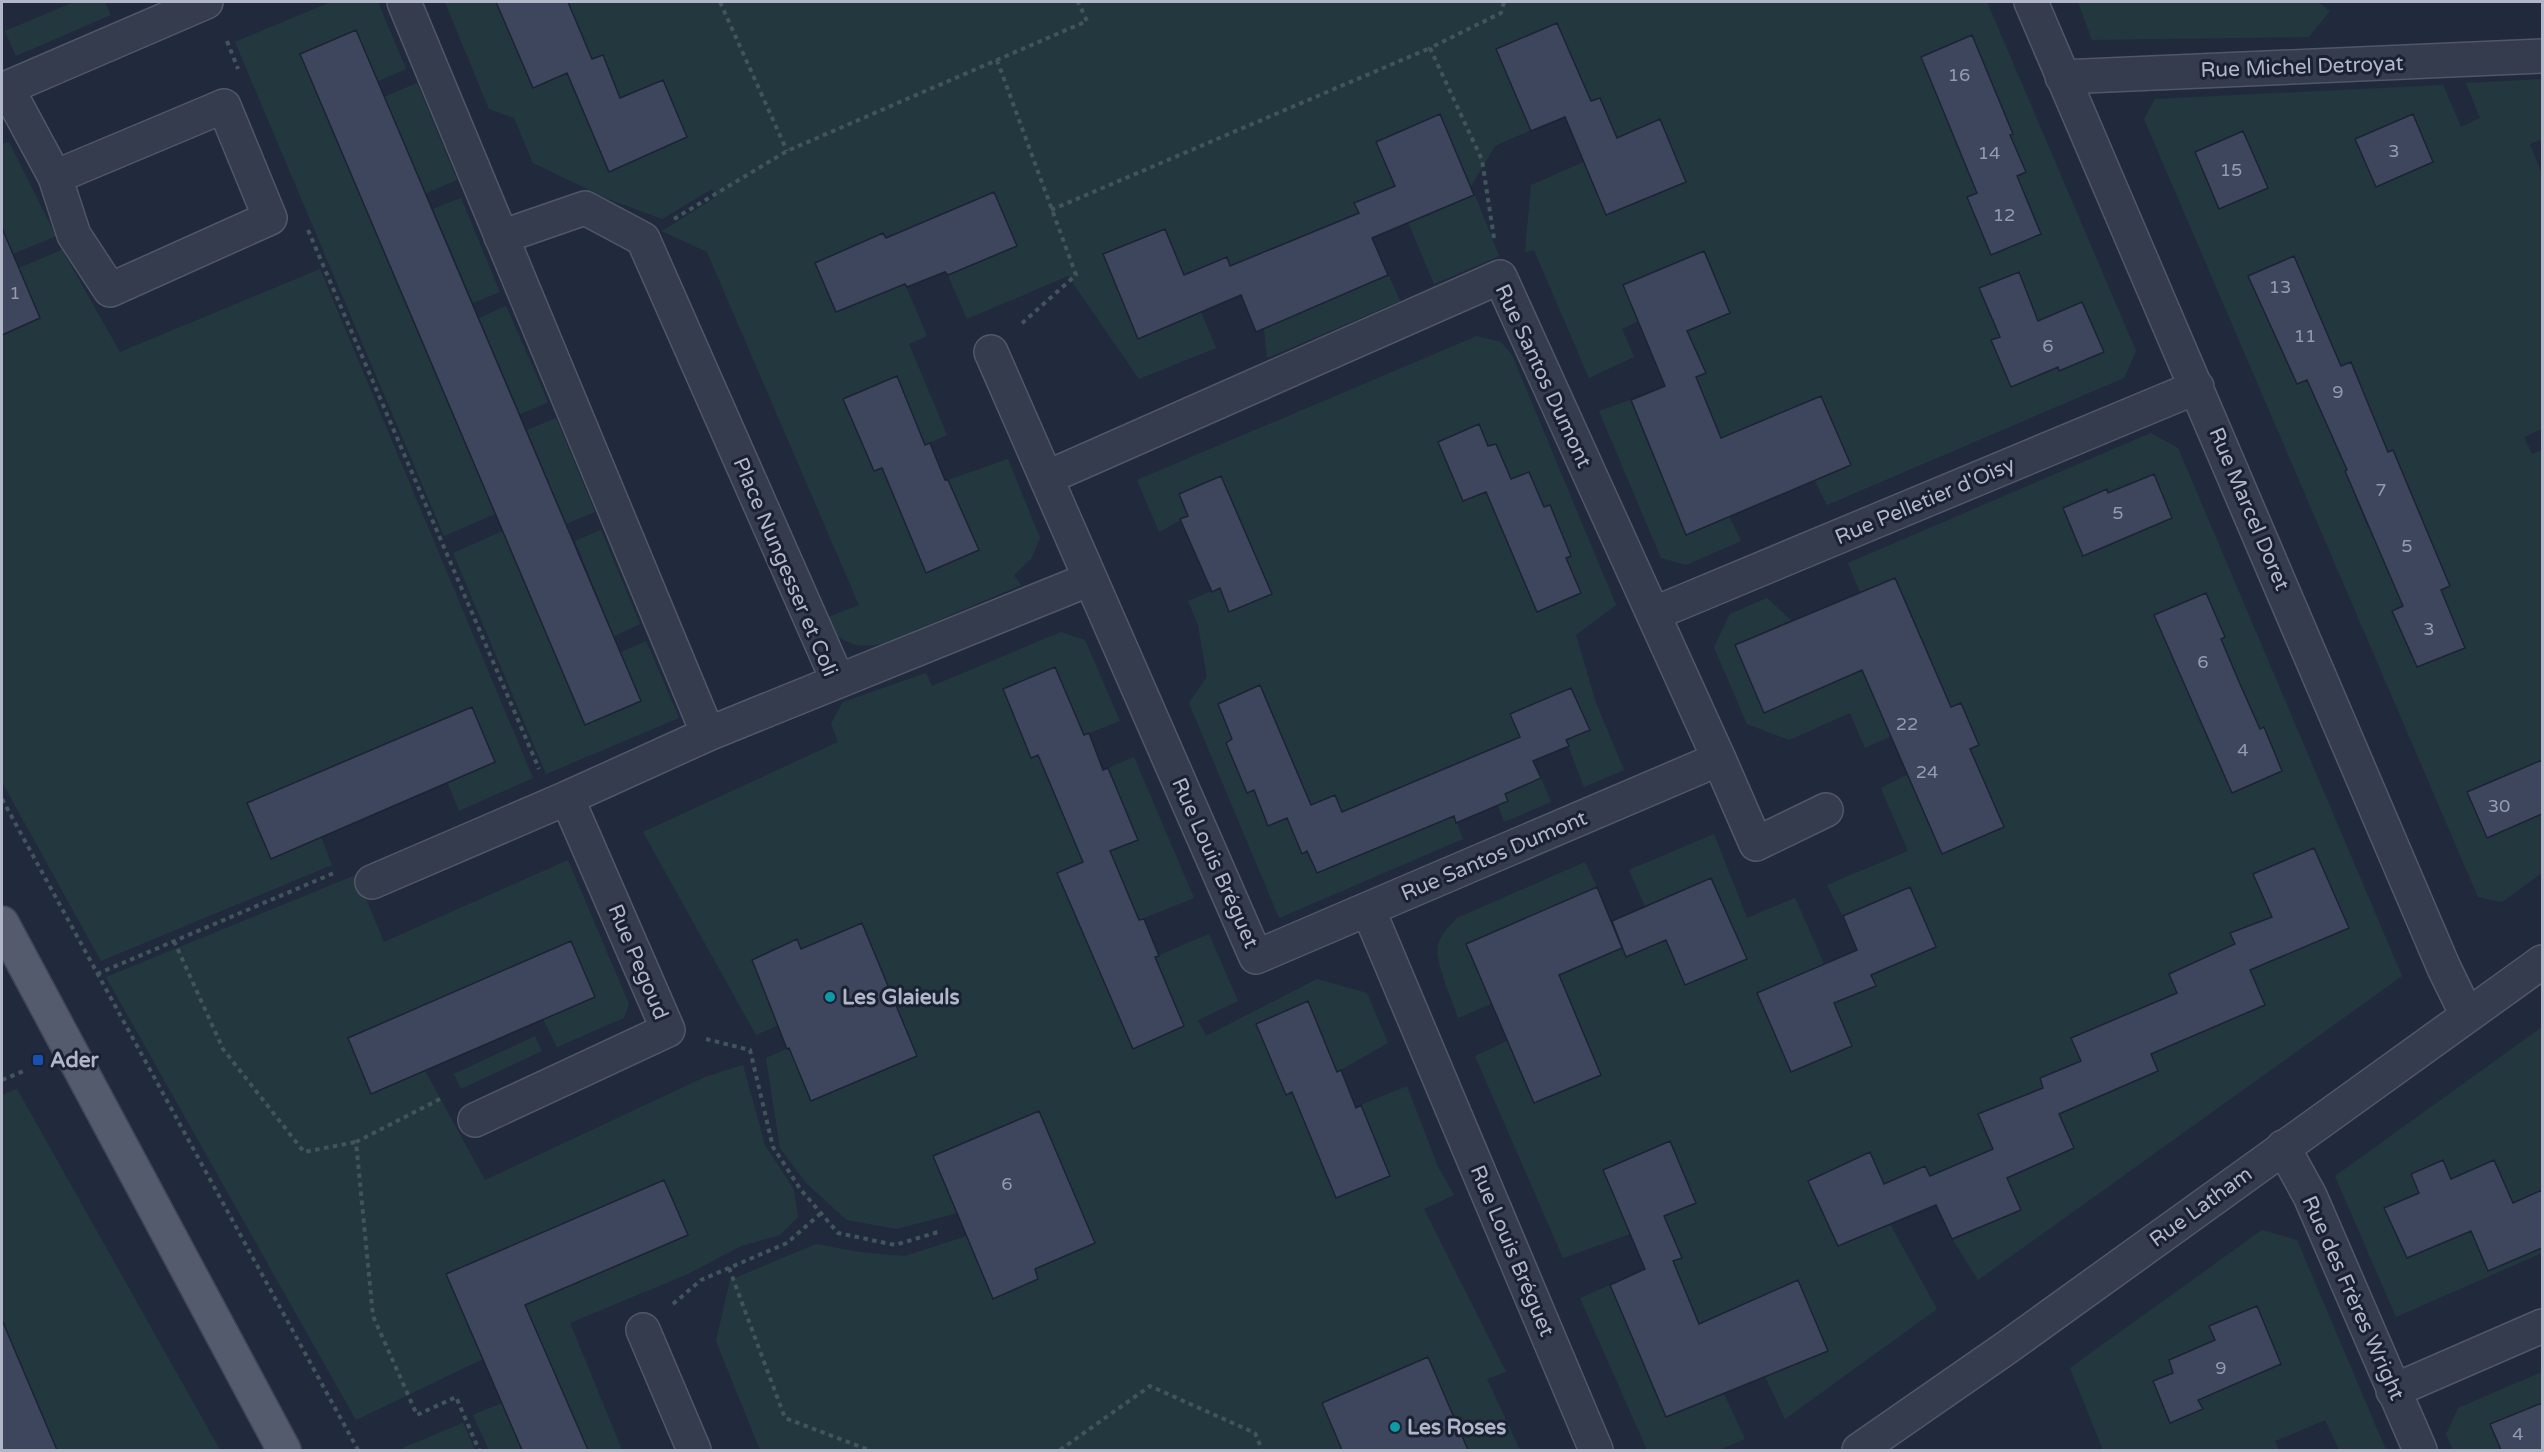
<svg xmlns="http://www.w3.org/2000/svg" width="2544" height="1452" font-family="'Varela Round',sans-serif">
  <rect width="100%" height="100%" fill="#212a3d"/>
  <path fill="#23383e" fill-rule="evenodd" d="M74 2H105L111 15 16 56 5 31Z
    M331 2H378L406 69 378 81 356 30 300 54 495 514 444 536 235 42Z
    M445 2H496L533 88 567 73 609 172 687 137 663 80 620 98 603 55 592 59 568 2H1987L2136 351 2124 378 1827 505 1815 481 1851 465 1821 397 1758 423 1733 469 1696 377 1705 373 1687 331 1730 313 1705 251 1623 285 1638 321 1622 329 1634 357 1589 378 1534 250 1525 252 1531 185 1584 162 1606 215 1686 182 1660 119 1617 138 1591 101 1496 49 1531 130 1495 146 1471 186 1440 115 1395 186 1355 204 1359 213 1230 266 1227 258 1184 275 1164 229 1103 254 1138 339 1201 312 1216 348 1139 379 1068 276 967 319 948 275 1017 245 994 193 886 238 883 233 816 263 836 312 905 284 927 336 909 344 947 435 925 445 897 377 843 400 874 470 882 468 926 572 979 550 948 480 1008 459 1040 538 1031 559 1014 575 1021 585 882 644C853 649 839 642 824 619L859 605 707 252 662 231 716 197 712 189 662 219 608 199 533 163 514 118 489 109ZM1972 35 2013 133 2010 135 2026 172 2017 176 2041 233 1992 255 1967 197 1977 193 1921 57ZM2019 272 2024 287 1979 288ZM2082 302 2011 386 2006 335Z
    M2078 2H2318L2330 11 2309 37 2092 40Z
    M2542 79V146L2540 140 2530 144 2542 175V429L2524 437 2532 454 2542 450V760L2511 773 2487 838 2542 814V873L2502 902 2478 897 2144 119 2155 99 2443 85 2461 127 2480 118 2466 83ZM2242 131 2268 187 2219 209 2195 152ZM2294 257 2341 366 2351 362 2368 404 2326 422 2307 380 2297 384 2285 358 2273 315 2267 318 2248 276ZM2393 450 2450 585 2441 590 2465 647 2417 667 2392 611 2403 606 2386 567 2374 527 2368 528 2345 471Z
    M417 83 457 180 424 194 384 97Z
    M9 142 56 236 13 254 2 226V144Z
    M1475 195 1499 256 1434 284 1408 222Z
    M461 198 500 292 473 303 433 209Z
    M62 250 120 352 320 269 533 778 459 811 448 783 495 762 471 707 247 803 271 858 321 837 332 865 101 961 2 782V335L40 318 19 268Z
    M1388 274 1400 301 1267 358 1264 328Z
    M506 306 548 402 520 414 479 318Z
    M1477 336 1501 342 1512 355 1616 605 1576 635 1596 703 1624 770 1584 787 1566 740 1589 730 1571 688 1511 714 1520 737 1454 816 1463 839 1279 918 1189 703 1207 677 1198 625 1188 601 1220 588 1229 611 1272 593 1246 534 1179 494 1188 516 1159 532 1137 480ZM1479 424 1488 446 1496 444 1511 479 1529 472 1544 507 1550 505 1571 556 1566 558 1581 593 1537 612 1486 492 1463 501 1439 442ZM1260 685 1311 805 1335 795 1360 855 1317 873 1307 851 1302 853 1287 818 1268 826 1254 790 1247 792 1226 743 1232 739 1218 704Z
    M1630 400 1686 535 1729 516 1741 541 1686 565 1661 558 1599 411Z
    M556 418 595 512 566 524 527 430Z
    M2151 433 2178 448 2402 976 1978 1280 1953 1240 2021 1210 2007 1178 2074 1148 2059 1114 2158 1071 2133 1012 2072 1037 2081 1061 2040 1078 2043 1088 1978 1114 1993 1149 1930 1176 1925 1166 1884 1184 1870 1153 1809 1180 1890 1224 1937 1309 1785 1419 1765 1376 1828 1350 1798 1280 1738 1307 1712 1354 1673 1261 1682 1258 1664 1216 1696 1203 1670 1141 1603 1170 1630 1234 1563 1258 1475 1056 1507 1041 1534 1103 1601 1075 1576 1014 1528 989 1622 948 1626 957 1666 940 1746 959 1712 878 1645 906 1629 870 1714 834 1747 918 1795 898 1824 964 1791 1072 1852 1046 1834 1003 1876 986 1871 975 1936 947 1910 887 1843 916 1827 885 1908 851 1881 788 1907 775 1942 854 2001 828 1970 749 1979 745 1961 703 1951 707 1896 578 1860 592 1848 563ZM2154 475 2172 518 2083 556 2107 490 2108 493ZM2206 593 2225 637 2221 639 2260 729 2264 727 2282 771 2232 793 2155 616ZM2314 848 2348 929 2250 970 2265 1006 2196 1034 2169 974 2235 944 2231 933 2272 917 2254 874Z
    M601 530 640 624 614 636 575 541Z
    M503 531 585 725 641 701 621 652 646 641 679 718 546 774 453 553Z
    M1767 598 1791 620 1735 645 1764 712 1850 639 1891 736 1865 748 1850 713 1789 740 1747 724 1714 647 1730 614Z
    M1061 632 1085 640 1120 721 1084 735 1055 667 1003 689 1038 755 1083 862 1057 873 1087 943 1094 940 1103 980 1133 1048 1184 1026 1155 957 1209 934 1238 1001 1198 1020 1206 1036 1317 979 1367 993 1388 1043 1337 1072 1308 1001 1256 1024 1286 1095 1292 1092 1336 1198 1390 1176 1361 1105 1407 1086 1438 1167 1454 1195 1424 1209 1506 1372 1487 1379 1520 1450H1468L1427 1357 1322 1403 1342 1450H760L716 1341 730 1280 816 1244 858 1252 905 1256 967 1236 993 1299 1035 1269 1095 1243 1039 1111 933 1156 957 1213 950 1215 896 1229 847 1220 807 1184 780 1148 766 1058 789 1048 811 1101 862 923 801 949 797 939 752 960 779 1025 756 1035 643 832 838 742 831 723 843 702 926 673 932 686Z
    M1134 757 1194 898 1139 920 1110 851 1138 840 1108 768Z
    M1541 778 1551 802 1504 822 1498 805 1507 801 1505 794Z
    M568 860 629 1004 624 1018 557 1047 543 1019 348 1038 371 1093 425 1071 485 1180 705 1077 743 1065 765 1145 794 1190 798 1217 780 1235 741 1246 688 1274 570 1323 622 1450H588L525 1305 687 1235 664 1180 446 1274 483 1359 356 1420 106 977 356 875 384 942Z
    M1585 862 1597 887 1466 944 1491 1004 1458 1018C1453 1001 1434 961 1438 945 1441 934 1450 925 1457 918Z
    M2542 1027V1190L2513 1203 2451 1179 2442 1160 2412 1174 2419 1192 2384 1208 2407 1258 2471 1231 2488 1271 2542 1248V1253L2396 1317 2335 1176Z
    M535 1036 542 1051 461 1089 454 1074Z
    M17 1089 220 1450H57L2 1320V1095Z
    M2262 1230 2297 1240 2386 1450H2339L2325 1420 2275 1441 2279 1450H2103L2070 1368ZM2257 1307 2281 1364 2198 1400 2202 1409 2170 1422 2153 1381 2173 1373Z
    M1610 1285 1666 1417 1724 1394 1745 1439 1719 1450H1647L1580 1298Z
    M2542 1372V1403L2490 1424 2501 1450H2453L2446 1434 2458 1408Z
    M502 1403 522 1450H489L473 1415Z
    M463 1423 475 1450H398Z"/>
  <path fill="#3d465d" stroke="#1c2334" stroke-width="1.5" d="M496 2H568L592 59 603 55 620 98 663 80 687 137 609 172 567 73 533 88Z
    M1557 23 1591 101 1600 98 1617 138 1660 119 1686 182 1606 215 1565 117 1531 131 1496 49Z
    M356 30 641 701 585 725 300 54Z
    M1972 35 2013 134 2010 135 2026 172 2017 176 2041 234 1991 255 1967 197 1977 193 1921 57Z
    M1440 114 1474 195 1372 238 1388 275 1256 332 1241 295 1138 339 1103 254 1165 229 1184 275 1227 257 1230 266 1359 213 1354 203 1395 186 1376 142Z
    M2413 114 2433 162 2376 187 2355 139Z
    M2243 131 2268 188 2219 209 2195 152Z
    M994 192 1017 246 948 275 945 272 907 287 905 284 836 312 815 263 883 233 886 238Z
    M2 228 40 318 2 335Z
    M1704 251 1730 313 1687 331 1706 373 1696 377 1721 438 1821 396 1851 465 1686 535 1631 400 1665 386 1623 285Z
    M2294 256 2341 366 2351 362 2388 452 2393 450 2450 586 2441 590 2465 648 2417 667 2392 611 2403 606 2345 471 2347 470 2307 380 2297 384 2248 276Z
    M2019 272 2038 321 2082 302 2104 352 2059 371 2058 367 2011 387 1991 340 2000 337 1979 288Z
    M897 376 925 445 930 443 945 480H948L979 550 926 573 882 468 874 471 843 399Z
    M1479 424 1488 446 1496 444 1511 479 1529 472 1544 507 1550 505 1571 556 1566 558 1581 593 1537 612 1486 492 1463 501 1438 442Z
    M2154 474 2172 518 2083 556 2063 508 2107 489 2108 493Z
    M1221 476 1272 594 1229 612 1220 588 1212 592 1180 519 1188 516 1179 494Z
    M1895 578 1951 707 1961 703 1979 745 1970 749 2004 827 1942 854 1862 670 1764 713 1735 645Z
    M2206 593 2225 637 2221 639 2240 684 2260 729 2264 727 2282 771 2232 793 2154 615Z
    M1055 667 1084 735 1089 733 1103 770 1108 768 1138 840 1110 851 1139 920 1144 919 1159 956 1155 957 1184 1026 1133 1049 1057 873 1083 862 1038 755 1031 758 1003 689Z
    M1260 685 1311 805 1335 795 1342 812 1520 737 1510 714 1571 688 1590 730 1566 740 1569 746 1533 761 1541 778 1505 794 1508 801 1456 823 1454 816 1317 873 1307 851 1302 854 1287 818 1268 826 1254 790 1247 793 1226 743 1232 739 1218 704Z
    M472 707 495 762 271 859 247 803Z
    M2542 760V814L2487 838 2467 792Z
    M2314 848 2349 928 2250 970 2265 1005 2151 1054 2158 1071 2059 1114 2074 1148 2007 1178 2021 1210 1952 1239 1936 1205 1838 1246 1808 1181 1870 1152 1884 1184 1925 1166 1930 1176 1993 1149 1978 1114 2043 1088 2040 1078 2081 1061 2071 1038 2177 993 2169 974 2235 944 2230 933 2272 917 2253 874Z
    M1711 878 1747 959 1685 985 1666 940 1626 957 1612 921Z
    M1597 887 1622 948 1559 975 1601 1075 1534 1103 1466 944Z
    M1910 887 1936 947 1871 975 1876 986 1834 1003 1852 1046 1791 1072 1757 993 1857 950 1843 916Z
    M862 923 917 1056 811 1101 789 1048 787 1049 752 960 797 939 801 949Z
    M571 941 595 997 371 1094 348 1038Z
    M1308 1001 1337 1072 1341 1070 1356 1108 1361 1105 1390 1176 1336 1198 1292 1092 1286 1095 1256 1024Z
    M1039 1111 1095 1243 1035 1269 1038 1279 993 1299 933 1156Z
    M1670 1141 1696 1203 1664 1216 1682 1258 1673 1261 1699 1324 1798 1280 1828 1351 1666 1417 1610 1285 1645 1269 1603 1170Z
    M2443 1160 2451 1179 2494 1160 2513 1203 2542 1190V1248L2488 1271 2471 1231 2407 1258 2384 1208 2419 1193 2411 1174Z
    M664 1180 688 1235 525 1305 588 1450H522L446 1274Z
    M2257 1306 2281 1364 2198 1400 2203 1409 2170 1423 2153 1381 2173 1373 2169 1360 2215 1340 2209 1326Z
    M2 1320 57 1450H2Z
    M1428 1357 1468 1450H1342L1322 1403Z
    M2542 1403V1450H2501L2490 1424Z"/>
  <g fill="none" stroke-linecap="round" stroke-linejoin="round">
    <g stroke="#505768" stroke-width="36">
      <path id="minor" d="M404 2 708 734
        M2031 2 2444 968 2467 1015
        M2062 77 2542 56
        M7 88 55 177 74 235 110 290 270 218 224 106 55 177
        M2 90 206 2
        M501 237 585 208 643 239 838 681
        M991 352 1256 957 1368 909 1596 1450
        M1046 478 1500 277 1719 759 1368 909
        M1653 614 2197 387
        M1719 759 1756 844 1826 810
        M372 882 567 798
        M475 1120 668 1030 567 798 708 734 1090 579
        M2283 1147 2310 1196 2420 1450
        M643 1330 694 1450
        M2393 1391 2542 1326"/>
    </g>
    <g stroke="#505768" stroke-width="36">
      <path id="tertiary" d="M1859 1450 2006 1348 2542 962"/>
    </g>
    <g stroke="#3e4556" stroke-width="36">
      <path id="primary" d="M2 923 284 1450"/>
    </g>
    <path stroke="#41555b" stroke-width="4" stroke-dasharray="4.5 4.5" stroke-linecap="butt" d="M720 2 787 151
      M227 41 238 69
      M997 60 1076 275 1019 326
      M1051 210 1430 48
      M674 219 787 151 1087 21 1078 2
      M308 230 539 769
      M1494 238 1482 160 1430 48 1501 13 1504 2
      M2 799 358 1450
      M174 941 223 1049 304 1152 356 1142
      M97 974 334 873
      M706 1039 750 1050 773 1147 801 1190 838 1233 895 1245 938 1232
      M2 1080 26 1070
      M440 1099 356 1142 373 1316 417 1415 456 1397 479 1450
      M729 1268 785 1418 869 1450
      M673 1304 701 1280 787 1243 821 1213
      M1060 1450 1150 1386 1255 1433 1262 1450"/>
    <use href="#minor" stroke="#353c4d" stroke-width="33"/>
    <use href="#tertiary" stroke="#353c4d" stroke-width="33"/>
    <use href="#primary" stroke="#535b6d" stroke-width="33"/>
  </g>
  <g fill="#0f9aa8" stroke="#1a2132" stroke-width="2">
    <circle cx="830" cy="997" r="6"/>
    <circle cx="1395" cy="1427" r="6"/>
  </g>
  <rect fill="#1a4fb4" stroke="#1a2132" stroke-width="2" x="32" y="1054" width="12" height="12" rx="3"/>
  <g text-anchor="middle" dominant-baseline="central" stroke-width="6" stroke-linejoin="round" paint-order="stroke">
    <g font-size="18" fill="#949bae">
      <text x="1959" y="75">16</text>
      <text x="2394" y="151">3</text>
      <text x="1989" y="153">14</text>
      <text x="2231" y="170">15</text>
      <text x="2004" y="215">12</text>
      <text x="2280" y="287">13</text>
      <text x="15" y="293">1</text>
      <text x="2305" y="336">11</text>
      <text x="2048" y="346">6</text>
      <text x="2338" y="392">9</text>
      <text x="2381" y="490">7</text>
      <text x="2118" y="513">5</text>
      <text x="2407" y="546">5</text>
      <text x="2429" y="629">3</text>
      <text x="2203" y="662">6</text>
      <text x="1907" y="724">22</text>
      <text x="2243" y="750">4</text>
      <text x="1927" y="772">24</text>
      <text x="2499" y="806">30</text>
      <text x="1007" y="1184">6</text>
      <text x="2221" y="1368">9</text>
      <text x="2518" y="1434">4</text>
    </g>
    <g font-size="21" fill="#b1b7c9" stroke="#1a2132">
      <text transform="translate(2302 67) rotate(-2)">Rue Michel Detroyat</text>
      <text transform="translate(1543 376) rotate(65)">Rue Santos Dumont</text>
      <text transform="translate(1925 501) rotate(-23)">Rue Pelletier d'Oisy</text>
      <text transform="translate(2249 509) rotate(67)">Rue Marcel Doret</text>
      <text transform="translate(785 567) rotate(67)">Place Nungesser et Coli</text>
      <text transform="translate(1494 856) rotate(-23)">Rue Santos Dumont</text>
      <text transform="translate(1215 863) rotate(66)">Rue Louis Bréguet</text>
      <text transform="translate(638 962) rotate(67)">Rue Pegoud</text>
      <text transform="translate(2201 1207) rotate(-36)">Rue Latham</text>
      <text transform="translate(1512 1251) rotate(67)">Rue Louis Bréguet</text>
      <text transform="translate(2353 1298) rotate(66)">Rue des Frères Wright</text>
    </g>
    <g font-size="21" font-weight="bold" fill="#b1b7c9" stroke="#1a2132" text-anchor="start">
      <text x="842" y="997">Les Glaieuls</text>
      <text x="50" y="1060">Ader</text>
      <text x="1407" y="1427">Les Roses</text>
    </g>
  </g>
  <rect width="2544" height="1452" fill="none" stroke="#b1b7c9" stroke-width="6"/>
</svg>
